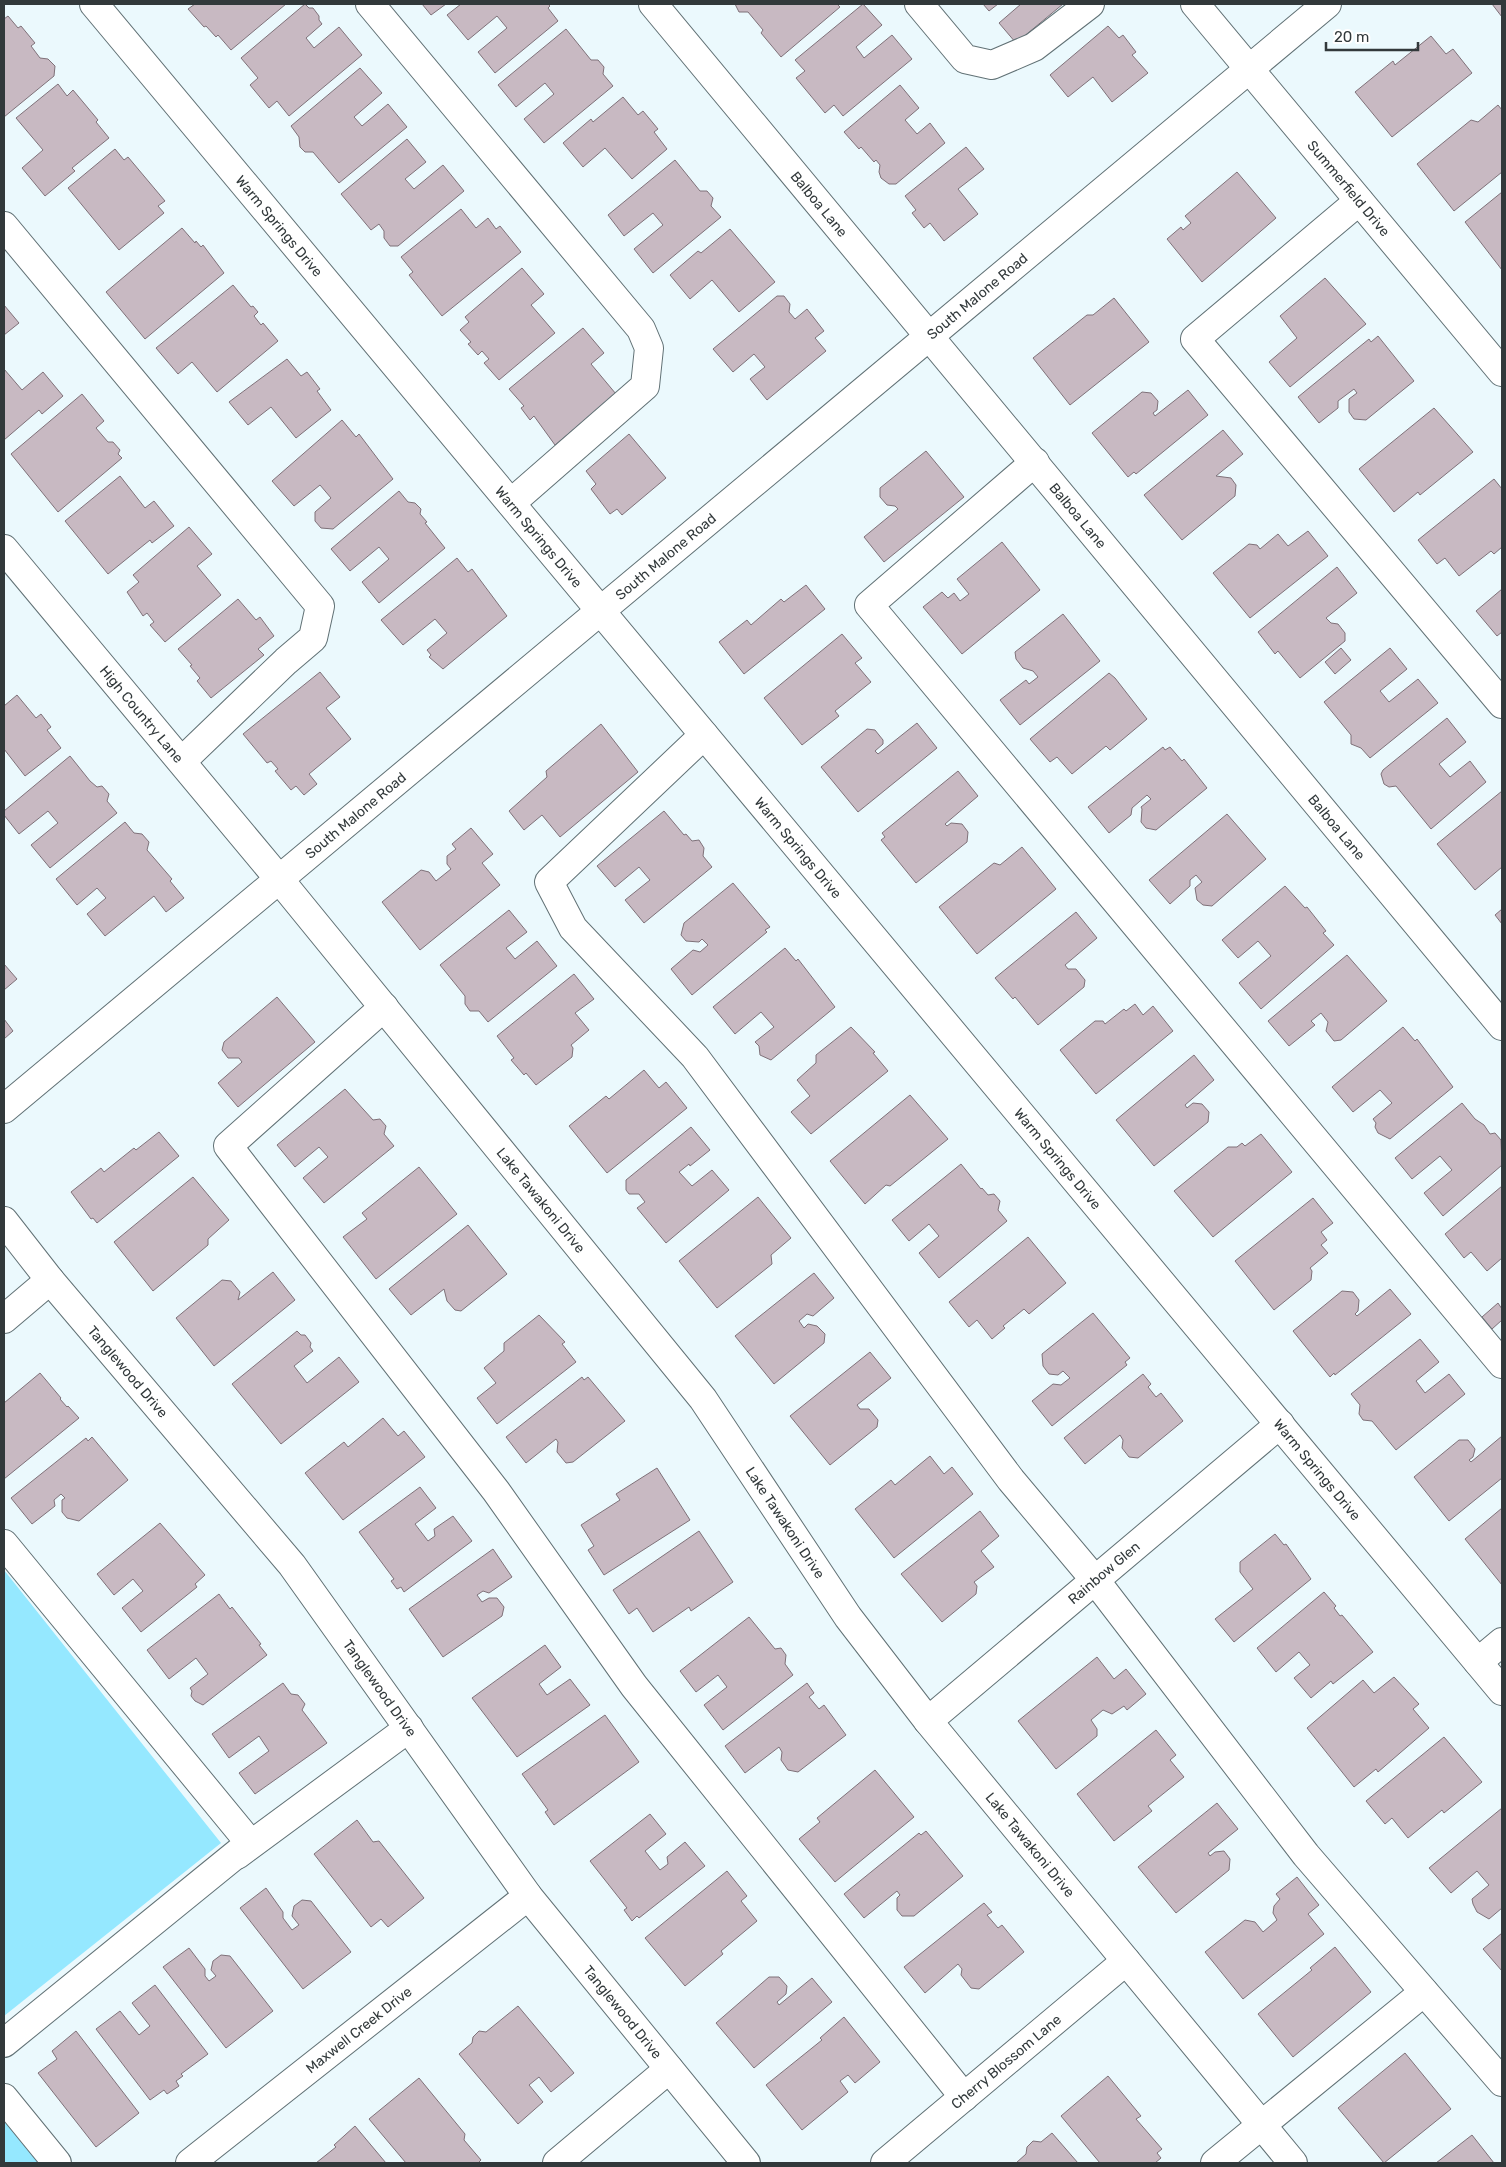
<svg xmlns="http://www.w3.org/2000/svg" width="1506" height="2167" font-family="Rubik,sans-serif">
  <rect width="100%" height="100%" fill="#ebf9fd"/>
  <path fill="#95e8ff" d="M4 1570 221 1843 4 2016Z
    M4 2108 47 2163H4Z"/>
  <path fill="#c8b9c2" stroke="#7f7179" d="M195 4H286L231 50 218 35 216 37 206 26 204 27 188 9Z
    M305 4 309 8H313L319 16V20L322 24 306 38 314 48 339 27 362 55 289 116 277 101 269 108 250 85 258 78 241 58Z
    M422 4H446L431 15Z
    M461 4H548L550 6 548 8 558 21 495 73 478 52 507 28 497 16 468 40 447 15Z
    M735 4H837L840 7 781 57 761 33 763 30 748 12H739Z
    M863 4 882 25 856 47 864 58 892 35 912 59 843 116 834 105 825 113 796 78 805 71 795 60Z
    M983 4H998L989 11Z
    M1021 4H1063L1016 43 999 23Z
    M1492 4H1502V17Z
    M8 16 18 28 21 26 35 43 31 46 40 58 48 59 55 66 54 76 4 117V19Z
    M1108 26 1119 38 1123 35 1136 52 1132 55 1148 73 1112 102 1093 77 1068 97 1050 75Z
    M566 29 591 60H598L604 67 603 74 613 86 544 143 524 119 554 94 545 83 516 107 498 85Z
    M1431 36 1446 54 1453 49 1472 73 1392 137 1355 92 1393 61 1395 65Z
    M360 68 382 93 354 117 362 126 388 104 407 127 339 183 313 152H305L300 147 299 137 291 126Z
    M58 84 67 96 73 90 98 120 96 122 109 138 72 168 75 171 45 196 22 168 43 150 16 118Z
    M900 85 919 108 905 120 917 134 930 123 945 143 896 184H889L881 178 879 172 880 165 876 160 874 162 861 147 859 149 844 132Z
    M623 97 638 115 643 111 658 129 654 132 667 149 632 179 605 148 583 167 563 143 591 119 593 122Z
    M1498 105 1502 110V172L1454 211 1417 164 1471 120 1478 122Z
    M407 139 426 162 405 179 414 189 443 165 464 191 398 246H390L384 238V231L379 224 371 230 341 194Z
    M966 147 984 169 958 189 978 214 944 241 930 223 924 228 912 213 916 210 905 196Z
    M115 149 124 160 128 157 165 201 158 206 164 213 119 250 68 188Z
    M675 160 700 191H707L713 198 711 206 721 217 653 273 634 249 663 225 653 213 624 236 608 215Z
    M1237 172 1276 218 1202 282 1167 239 1181 227 1183 230 1191 223 1185 216Z
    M1502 192V270L1465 222Z
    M461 209 476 228 488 218 496 229 500 226 521 252 442 316 409 275 413 272 401 257Z
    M182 228 195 243 196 241 201 247 203 245 224 273 145 339 106 292Z
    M730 229 775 282 739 312 712 280 690 299 670 275 698 251 701 253Z
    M522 268 544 294 531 305 555 333 499 380 484 363 489 359 482 351 478 355 468 344 471 342 460 330 469 322 465 317Z
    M1325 278 1366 324 1290 387 1269 362 1297 338 1280 316Z
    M233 285 251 307 253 306 258 312 254 316 261 325 263 323 278 341 217 392 192 362 178 374 156 348Z
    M777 296H784L790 304 789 312 795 319 807 309 824 331 815 338 826 351 767 400 750 379 765 367 754 354 733 372 713 349Z
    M1114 298 1149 342 1070 405 1033 358 1087 315H1093Z
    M4 305 19 323 4 335Z
    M583 328 604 353 591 364 616 394 555 445 534 416 530 420 521 408 524 406 509 389Z
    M1378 336 1414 381 1366 420 1354 419 1349 412V399L1357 393 1354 389 1338 401V408L1319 423 1298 397 1369 339 1371 342Z
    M287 359 301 376 307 372 320 389 317 391 331 410 296 438 271 407 248 425 229 402Z
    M4 369 22 390 43 372 63 396 42 414 39 410 4 440Z
    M1188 390 1208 415 1136 474 1134 472 1128 477 1092 433 1142 392 1151 393 1158 401 1157 410 1153 413 1155 416Z
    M82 394 104 421 96 428 108 442H113L120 450 118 454 122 458 58 512 11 454Z
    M1434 408 1473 452 1420 495 1418 492 1394 512 1359 469Z
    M342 420 356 437 359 434 393 479 333 529 321 528 315 521V512L331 498 320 485 294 506 272 481Z
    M1223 430 1243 454 1216 476 1231 478 1236 485 1235 496 1182 540 1144 495Z
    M629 434 666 478 622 515 617 509 610 514 591 489 596 484 586 471Z
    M926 451 964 497 884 562 864 537 898 509 895 506 887 505 880 497V488Z
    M120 476 145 508 154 501 174 526 152 543 150 540 108 574 65 521Z
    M1494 479 1502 489V547L1494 554 1491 551 1459 576 1445 558 1437 564 1418 540Z
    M399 491 408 502 415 503 421 509 420 514 427 522 425 523 445 548 379 603 362 582 389 559 379 547 350 571 331 549Z
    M189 527 212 554 197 566 221 595 165 642 150 625 154 622 147 613 143 616 127 592 139 582 133 575Z
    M1308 531 1328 556 1250 618 1213 573 1249 544 1257 545 1260 549 1278 534 1288 546Z
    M1002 542 1040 590 962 654 923 607 942 592 948 598 954 593 960 601 969 594 957 579Z
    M457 558 468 572 472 569 507 616 443 669 429 657 431 655 427 650 447 633 435 619 403 645 381 620Z
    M1337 567 1357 593 1326 618 1331 623 1338 624 1345 633V641L1300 678 1278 651 1275 654 1258 632Z
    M806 585 825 609 744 674 719 642 747 620 751 625 781 599 784 602Z
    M1502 589V632L1497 636 1476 611Z
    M238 599 256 620 260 617 274 636 258 649 264 655 211 698 197 681 200 678 190 666 192 665 178 649Z
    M1063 614 1100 661 1020 725 1000 700 1026 680 1029 684 1038 677 1033 671 1023 668 1016 659 1015 652Z
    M842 634 862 658 855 663 871 682 835 711 839 716 802 745 764 698Z
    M1341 648 1351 660 1335 674 1325 662Z
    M1390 648 1407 669 1380 691 1389 702 1418 679 1438 703 1370 758 1361 748 1351 744V735L1324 702Z
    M320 672 340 697 326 708 351 739 309 774 317 784 304 795 296 786 291 790 275 771 278 769 271 761 267 763 243 734Z
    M1109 673 1115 678 1147 719 1110 750 1106 746 1072 774 1057 757 1050 762 1030 739Z
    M17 695 36 718 41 714 51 727 47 730 61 748 25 776 4 749V706Z
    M1447 718 1466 742 1439 764 1450 777 1470 761 1486 782 1431 829 1396 786 1389 787 1384 784 1381 774 1383 770Z
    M917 723 937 748 858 812 821 767 867 729 875 730 883 740V744L875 751 878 754Z
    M601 724 638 772 560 837 542 815 524 830 509 811 547 777 546 771Z
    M1163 747 1165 750 1170 747 1182 761 1184 759 1207 788 1156 830 1146 828 1141 822 1142 809 1141 807 1151 799 1147 795 1132 808 1131 815 1109 833 1088 807Z
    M70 756 90 781 97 787 102 786 109 794 107 801 117 813 50 868 31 845 58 823 48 811 19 834 4 815V811Z
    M958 771 978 796 945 824 947 826 951 823 962 824 968 832 967 842 916 883 881 840 885 837 882 833Z
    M1502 791V867L1475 890 1437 844Z
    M664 811 684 835 686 834 692 841 699 840 704 848 703 856 712 867 644 923 625 900 650 880 639 867 615 887 597 866Z
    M1227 814 1266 859 1212 906 1203 905 1197 900 1195 888 1202 882 1196 875 1190 880V886L1170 904 1149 880Z
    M125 822 134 833 142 834 149 842 147 850 172 879 170 881 184 898 166 912 154 896 105 936 87 914 106 898 97 888 77 905 56 879Z
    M471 828 493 854 482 863 500 885 420 950 382 902 421 870 429 872 436 881 451 869 447 864V856L456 849 452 844Z
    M1022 847 1056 889 977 954 939 907 994 863 1000 865Z
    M733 883 770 927 765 930 767 932 692 995 671 969 693 950 700 952 708 945 702 939 699 942 686 941 681 935 684 923Z
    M1285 886 1305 908 1307 907 1326 931 1323 933 1334 945 1261 1009 1239 983 1271 956 1258 941 1238 958 1222 940Z
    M1502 909V924L1495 915Z
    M509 910 527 932 506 948 515 959 537 941 557 966 488 1022 479 1011H470L465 1004V996L440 965Z
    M1076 912 1097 938 1065 965 1068 969H1076L1085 980 1084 987 1038 1025 1015 997 1013 999 995 978Z
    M785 948 796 961 798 959 835 1007 771 1060 760 1055 759 1046 755 1042 774 1027 761 1012 735 1034 713 1007Z
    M1347 955 1387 1001 1341 1040 1334 1041 1326 1031 1328 1022 1321 1013 1311 1021 1315 1025 1289 1046 1268 1021Z
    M4 964 17 979 4 990Z
    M574 974 594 999 575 1013 589 1030 571 1045 573 1048 572 1057 536 1085 526 1073 524 1075 511 1060 514 1058 497 1036Z
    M277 997 315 1042 238 1107 218 1083 242 1062 239 1058H228L222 1050 224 1042Z
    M1135 1004 1143 1015 1153 1006 1173 1031 1096 1094 1060 1050 1095 1021H1103L1105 1024 1124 1009 1126 1011Z
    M4 1019 13 1031 4 1039Z
    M851 1027 875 1052 873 1053 888 1071 811 1134 791 1112 810 1096 797 1080 816 1063V1055Z
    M1403 1027 1415 1041 1417 1039 1453 1087 1390 1139 1378 1133 1375 1127 1376 1123 1373 1119 1392 1103 1380 1090 1353 1112 1332 1087Z
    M1194 1055 1214 1080 1185 1105 1187 1108 1193 1103 1202 1104 1209 1112 1208 1122 1154 1166 1116 1120Z
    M644 1070 659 1088 666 1082 687 1108 607 1173 569 1126 606 1096 609 1099Z
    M345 1089 373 1120 380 1119 386 1126 384 1134 394 1146 324 1203 303 1178 328 1157 319 1147 295 1167 277 1145Z
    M910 1095 948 1139 890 1186 886 1185 865 1204 830 1161Z
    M1462 1103 1475 1119 1484 1125 1490 1134 1495 1133 1501 1140 1502 1165 1443 1216 1424 1193 1452 1170 1440 1156 1412 1179 1395 1158Z
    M691 1127 710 1150 690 1166 689 1164 679 1172 692 1186 712 1170 729 1190 666 1243 637 1208 645 1202 639 1194H629L626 1190V1180Z
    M159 1132 179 1156 97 1223 93 1218 91 1219 71 1192 101 1168 104 1172 134 1148 136 1150Z
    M1261 1134 1292 1172 1213 1237 1174 1191 1228 1147H1237L1242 1143 1245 1146Z
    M961 1164 981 1189 982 1188 988 1195 994 1194 1000 1201 998 1210 1007 1221 939 1278 919 1253 939 1236 929 1224 909 1241 892 1220Z
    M419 1167 457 1214 376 1279 343 1237 367 1219 362 1213Z
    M193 1177 229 1220 208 1239V1245L153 1291 114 1242Z
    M1502 1186V1258L1487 1271 1471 1252 1464 1258 1445 1234Z
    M758 1197 791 1238 771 1255 772 1264 717 1308 679 1261Z
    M1313 1198 1333 1223 1321 1232 1327 1240 1321 1245 1328 1253 1310 1268 1312 1271 1311 1280 1274 1310 1235 1261Z
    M468 1225 507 1274 461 1311 455 1310 447 1301 444 1289 411 1315 389 1289Z
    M1028 1237 1066 1283 1029 1314 1024 1309 1003 1326 1005 1328 992 1339 977 1320 969 1327 949 1302Z
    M273 1272 295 1300 214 1366 176 1318 222 1280 231 1281 240 1292 238 1300Z
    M814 1273 834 1298 813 1316 807 1314 799 1321 804 1328 808 1324 817 1326 825 1334 824 1343 774 1384 735 1336Z
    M1390 1289 1411 1314 1335 1375 1334 1373 1330 1377 1293 1331 1342 1291 1353 1292 1359 1300 1358 1311 1355 1314 1357 1316Z
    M1498 1303 1502 1309V1320L1492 1329 1482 1317Z
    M1093 1313 1130 1358 1125 1362 1127 1365 1052 1426 1032 1401 1053 1384 1061 1385 1070 1378 1063 1371 1058 1375 1049 1374 1043 1366 1042 1354Z
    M539 1315 565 1342 562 1344 576 1362 497 1424 477 1398 496 1383 484 1368 504 1351V1343Z
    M297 1331 301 1335H305L311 1343 310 1347 313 1351 294 1366 307 1383 339 1357 359 1382 281 1444 232 1384Z
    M1420 1339 1439 1362 1416 1381 1425 1393 1449 1374 1465 1394 1396 1450 1372 1421 1363 1420 1359 1414 1360 1405 1351 1394Z
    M870 1352 891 1378 857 1405 860 1409H869L878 1420 877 1427 830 1465 790 1416Z
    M40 1373 61 1398 60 1399 67 1407 68 1406 79 1418 4 1479V1403Z
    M1143 1374 1151 1384 1148 1387 1156 1397 1161 1393 1183 1421 1138 1458 1129 1457 1122 1448 1123 1440 1120 1435 1085 1464 1064 1438Z
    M582 1377 584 1380 588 1377 625 1421 573 1462 566 1463 557 1452 558 1442 556 1439 526 1463 506 1437Z
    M383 1418 398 1436 404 1431 425 1457 343 1520 305 1473 344 1442 348 1447Z
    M1502 1436V1478L1449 1521 1414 1477 1459 1440H1468L1475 1449 1473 1457 1469 1460 1471 1462Z
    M92 1437 128 1480 79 1521 67 1518 62 1512V1500L65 1498 61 1494 54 1500 55 1506 32 1524 11 1498 86 1438 88 1441Z
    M930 1456 944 1474 952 1467 973 1494 894 1558 855 1509 891 1480 895 1485Z
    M657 1468 690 1520 604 1575 588 1550 594 1546 581 1525 620 1500 616 1494Z
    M420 1487 436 1508 415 1524 428 1541 435 1536 434 1529 453 1516 472 1541 404 1592 401 1587 397 1589 391 1581 394 1579 359 1532Z
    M1502 1508V1585L1465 1539Z
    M980 1511 999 1536 981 1551 994 1567 974 1582 977 1586 976 1594 942 1622 901 1574Z
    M160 1523 205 1575 195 1584 197 1587 141 1632 122 1608 143 1591 133 1579 114 1595 97 1574Z
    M699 1531 733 1582 691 1611 689 1607 653 1632 637 1608 629 1614 613 1590Z
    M1275 1534 1284 1545 1286 1544 1311 1579 1234 1642 1215 1619 1253 1589 1240 1572V1562Z
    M493 1549 512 1577 489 1593 483 1591 477 1595 482 1602 489 1598H497L504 1607 502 1616 443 1657 409 1609Z
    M1324 1592 1336 1606 1334 1608 1340 1616 1342 1615 1373 1652 1333 1684 1331 1681 1311 1698 1294 1678 1310 1665 1299 1652 1276 1672 1257 1648Z
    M219 1594 230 1609 232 1607 261 1644 259 1645 267 1655 203 1705 195 1701 191 1696 192 1691 190 1688 208 1674 196 1658 169 1679 147 1650Z
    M749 1617 775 1649 781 1648 786 1655 785 1664 793 1675 723 1730 704 1705 727 1687 718 1675 696 1692 680 1671Z
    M545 1645 561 1667 539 1684 547 1695 570 1679 590 1705 517 1757 472 1698Z
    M1097 1657 1114 1679 1126 1669 1146 1694 1127 1710 1124 1706 1112 1714 1103 1710 1091 1720 1097 1729V1736L1056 1769 1018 1721Z
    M1394 1677 1419 1704 1413 1709 1429 1728 1378 1772 1376 1769 1354 1787 1307 1728 1363 1680 1374 1693Z
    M283 1683 291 1694 298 1695 305 1704 302 1710 327 1743 255 1794 239 1773 269 1751 259 1736 229 1758 212 1734Z
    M807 1683 814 1693 809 1697 819 1709 824 1705 846 1735 798 1772 788 1770 781 1760 782 1752 779 1747 745 1773 725 1746Z
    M605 1715 639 1762 554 1825 545 1812 548 1810 522 1774Z
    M1156 1730 1176 1755 1170 1760 1184 1777 1148 1806 1152 1811 1114 1841 1077 1794Z
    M1444 1737 1482 1782 1444 1813 1442 1810 1408 1838 1392 1818 1385 1824 1366 1801Z
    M875 1770 914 1817 835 1882 799 1839 820 1822 817 1818Z
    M1217 1803 1238 1829 1208 1853 1210 1856 1215 1852 1224 1851 1230 1859 1229 1870 1176 1913 1138 1867Z
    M1502 1808V1908L1489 1919 1477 1912 1473 1904 1472 1899 1489 1885 1477 1871 1451 1893 1429 1868Z
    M650 1814 666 1834 645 1851 660 1870 668 1864 667 1857 685 1842 705 1866 639 1918 637 1916 632 1921 624 1910 627 1908 590 1861Z
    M357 1820 373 1842 379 1841 424 1898 388 1927 381 1919 371 1927 314 1854Z
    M926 1831 963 1876 914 1916H902L897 1910V1898L900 1895 897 1891 864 1918 844 1894 919 1833 921 1835Z
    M727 1871 747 1896 741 1901 757 1921 721 1951 723 1954 685 1986 645 1938Z
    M1297 1877 1319 1905 1308 1914 1324 1934 1243 1999 1205 1952 1245 1920 1255 1922 1263 1932 1277 1920 1273 1913 1274 1906 1280 1899 1276 1894Z
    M266 1888 283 1912V1918L292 1930 299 1925 292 1916 294 1906 302 1900 311 1901 351 1952 303 1989 240 1908Z
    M984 1903 992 1912 987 1915 998 1928 1002 1925 1024 1952 979 1989 971 1988 961 1975 962 1969 958 1964 925 1993 904 1967Z
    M1502 1933V1971L1483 1949Z
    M1335 1947 1371 1992 1293 2057 1258 2014 1312 1970 1310 1968Z
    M189 1948 205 1969V1976L209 1981 216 1976 211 1970 213 1961 221 1955 230 1956 273 2011 226 2048 163 1967Z
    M769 1977H779L787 1986 786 1994 777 2002 779 2005 812 1978 832 2002 754 2068 716 2023Z
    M155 1985 208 2054 181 2074 183 2076 176 2081 179 2086 167 2094 164 2090 150 2100 96 2029 120 2011 139 2035 150 2026 132 2003Z
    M518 2006 574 2073 551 2092 539 2077 529 2085 543 2102 518 2124 459 2054 472 2043 473 2037 479 2031 486 2032Z
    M844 2017 880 2062 855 2083 848 2075 840 2081 848 2092 802 2130 766 2085 822 2040 820 2038Z
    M76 2031 139 2113 96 2147 38 2073 57 2059 52 2051Z
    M1405 2053 1451 2109 1384 2163 1338 2108Z
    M1108 2076 1141 2116 1136 2119 1162 2149 1157 2153 1161 2158 1155 2163H1100L1061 2116Z
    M419 2078 465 2134 464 2140 481 2160 478 2163H406L369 2119Z
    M355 2126 386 2163H316L336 2147 334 2145Z
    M1052 2133 1078 2163H1016L1026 2154 1027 2147 1033 2141 1041 2142Z
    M1472 2135 1494 2163H1436Z"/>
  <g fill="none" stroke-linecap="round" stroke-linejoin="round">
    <g stroke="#617175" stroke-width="30">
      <g id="minor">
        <path id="s1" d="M94 4 1502 1691"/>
        <path d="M370 4 641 329 649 348 645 386 511 503"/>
        <path id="s2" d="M653 4 1502 1026"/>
        <path d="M919 4 965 59 992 65 1034 47 1090 4"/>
        <path id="s3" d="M1195 4 1502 372"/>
        <path d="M1359 201 1195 339 1502 704"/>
        <path d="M4 226 320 606 313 638 286 661 182 761"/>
        <path d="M1035 462 869 605 1502 1364"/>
        <path id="s4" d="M4 549 279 879 703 1399 848 1617 928 1721 1293 2163"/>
        <path d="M704 735 549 882 573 928 695 1057 1011 1480 1095 1580 1306 1855 1502 2082"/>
        <path d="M384 1007 228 1146 496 1491 634 1686 964 2097"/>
        <path id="s5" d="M4 1109 1327 4"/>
        <path id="s6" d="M4 1221 50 1280 292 1565 528 1896 746 2163"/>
        <path d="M4 1319 50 1280"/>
        <path d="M4 1544 250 1843 4 2043"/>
        <path d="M1478 1662 1502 1642"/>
        <path id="s7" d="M928 1721 1280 1424"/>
        <path d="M237 1855 409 1728"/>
        <path d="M4 2098 57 2163"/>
        <path id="s8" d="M190 2163 528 1896"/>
        <path d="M557 2163 669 2069"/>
        <path id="s9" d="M885 2163 1126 1961"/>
        <path d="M1215 2163 1424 1992"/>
      </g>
    </g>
    <use href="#minor" stroke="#fff" stroke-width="28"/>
  </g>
  <g text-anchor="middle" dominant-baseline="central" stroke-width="5" stroke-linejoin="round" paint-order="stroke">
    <g font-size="14" fill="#32393b" stroke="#fff">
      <text stroke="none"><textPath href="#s3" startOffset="240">Summerfield Drive</textPath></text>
      <text stroke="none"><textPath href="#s2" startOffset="260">Balboa Lane</textPath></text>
      <text stroke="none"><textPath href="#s1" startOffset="289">Warm Springs Drive</textPath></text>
      <text stroke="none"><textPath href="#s5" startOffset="1268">South Malone Road</textPath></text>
      <text stroke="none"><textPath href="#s2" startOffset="665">Balboa Lane</textPath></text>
      <text stroke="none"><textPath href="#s1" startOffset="694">Warm Springs Drive</textPath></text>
      <text stroke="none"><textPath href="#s5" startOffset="862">South Malone Road</textPath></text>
      <text stroke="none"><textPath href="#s4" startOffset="215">High Country Lane</textPath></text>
      <text stroke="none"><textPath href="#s5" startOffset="458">South Malone Road</textPath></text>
      <text stroke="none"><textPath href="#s2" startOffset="1070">Balboa Lane</textPath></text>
      <text stroke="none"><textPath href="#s1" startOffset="1099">Warm Springs Drive</textPath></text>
      <text stroke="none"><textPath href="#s1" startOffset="1504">Warm Springs Drive</textPath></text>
      <text stroke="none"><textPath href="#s4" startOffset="844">Lake Tawakoni Drive</textPath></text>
      <text stroke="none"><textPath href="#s6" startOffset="195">Tanglewood Drive</textPath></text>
      <text stroke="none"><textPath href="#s1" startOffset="1909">Warm Springs Drive</textPath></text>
      <text stroke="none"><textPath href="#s4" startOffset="1249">Lake Tawakoni Drive</textPath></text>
      <text stroke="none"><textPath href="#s7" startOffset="230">Rainbow Glen</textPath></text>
      <text stroke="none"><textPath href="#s6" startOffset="600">Tanglewood Drive</textPath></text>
      <text stroke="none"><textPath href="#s4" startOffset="1654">Lake Tawakoni Drive</textPath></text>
      <text stroke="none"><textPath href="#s6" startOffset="1005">Tanglewood Drive</textPath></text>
      <text stroke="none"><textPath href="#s8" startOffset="215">Maxwell Creek Drive</textPath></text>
      <text stroke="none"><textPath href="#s9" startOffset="158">Cherry Blossom Lane</textPath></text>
    </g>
  </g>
  <rect width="1506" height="2167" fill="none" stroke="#32393b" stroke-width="10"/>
  <path d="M1326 42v8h92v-8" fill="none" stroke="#32393b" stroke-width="2.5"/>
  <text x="1334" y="42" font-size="15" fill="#32393b" stroke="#ffffff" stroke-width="4" paint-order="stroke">20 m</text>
</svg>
